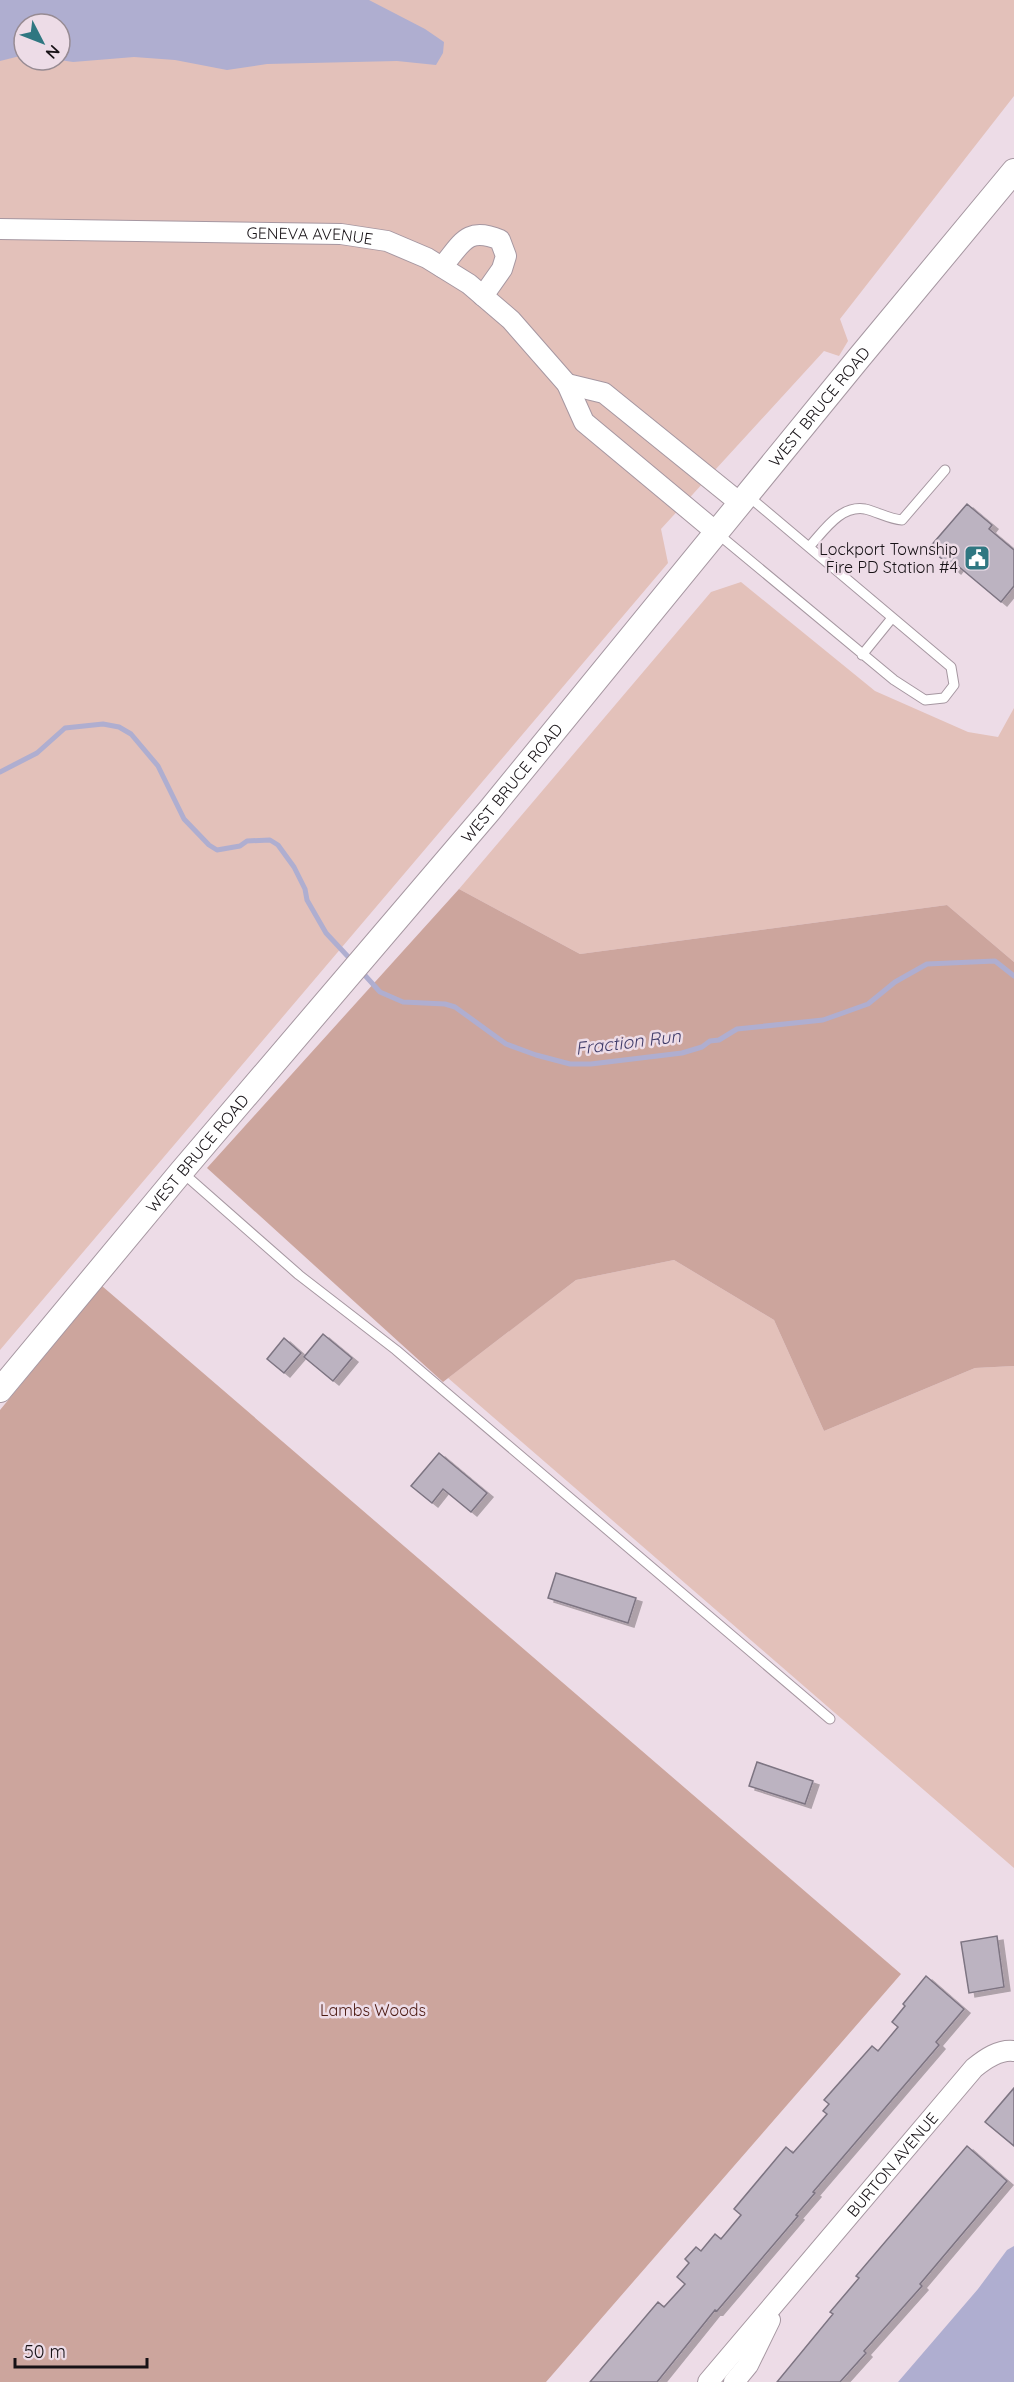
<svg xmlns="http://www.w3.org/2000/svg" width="1014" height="2382" font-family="Quicksand,sans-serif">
  <defs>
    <filter id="shadow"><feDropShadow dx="6" dy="4" stdDeviation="0" flood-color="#0004"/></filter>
  </defs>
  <rect width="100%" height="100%" fill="#eddce7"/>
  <path fill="#e3c1ba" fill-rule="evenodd" d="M0 0H1014V96L840 319 848 341 839 356 824 351 661 529 668 563 0 1350ZM24 24H60V60H24Z
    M741 582 875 691 968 732 998 737 1014 708V962L947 905 580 954 459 889 711 592Z
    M674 1260 774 1320 824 1431 975 1368 1014 1366V1868L448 1378 576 1280Z"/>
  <path fill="#cca59d" d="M459 889 580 954 947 905 1014 962V1366L975 1368 824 1431 774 1320 674 1260 576 1280 443 1382 207 1168Z
    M102 1286 901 1974 546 2382H0V1410Z"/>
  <path fill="#afaed0" d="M0 0H369L425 29 444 42 443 53 436 65 397 61 267 64 227 70 175 60 134 57 73 62 60 60V24H24V55L0 61Z
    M1014 2246V2382H898L978 2289 1007 2250Z"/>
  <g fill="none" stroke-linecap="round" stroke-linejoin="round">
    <path stroke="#afaed0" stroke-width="5" d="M0 772 37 753 65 728 103 724 119 727 131 734 158 766 184 819 209 845 217 850 240 846 247 841 270 840 278 845 294 867 305 889 307 900 326 933 353 962
      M361 971 380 992 403 1002 445 1004 455 1007 506 1044 536 1055 570 1064H591L682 1053 702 1047 710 1041 719 1040 737 1029 823 1020 868 1004 895 982 927 964 995 961 1014 976"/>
  </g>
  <path fill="#bcb3c1" stroke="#7d7482" stroke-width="1.5" filter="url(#shadow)" d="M967 504 992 525 989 529 1014 550V586L1001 602 958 566 955 570 929 548Z
    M323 1334 352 1358 333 1381 304 1357Z
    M284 1338 301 1353 284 1373 267 1359Z
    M439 1453 487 1493 471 1512 443 1489 432 1503 411 1486Z
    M556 1573 636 1598 628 1623 548 1598Z
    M757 1762 813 1781 805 1804 749 1786Z
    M997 1936 1004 1987 969 1993 961 1942Z
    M926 1976 964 2009 936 2042 939 2045 813 2192 815 2193 796 2215 798 2216 717 2311 715 2310 657 2382H590L658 2302 664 2307 685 2284 677 2277 689 2263 685 2259 696 2247 701 2251 715 2234 721 2239 741 2215 734 2209 786 2147 793 2153 827 2114 823 2111 829 2104 824 2100 872 2046 878 2051 898 2027 892 2022 905 2006 903 2004Z
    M1014 2088V2146L985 2122Z
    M967 2146 1007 2181 920 2284 922 2286 864 2351 866 2353 840 2382H777L833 2314 830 2312 859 2278 856 2276Z"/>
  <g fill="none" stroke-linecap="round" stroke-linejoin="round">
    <g stroke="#a697a1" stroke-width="11">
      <path id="service" d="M718 534 894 680 925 700 944 698 954 685 951 667 747 495
        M809 547C824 531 840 505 865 509 878 512 889 519 902 520L945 470
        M862 655 892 618
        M183 1173 299 1275 396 1350 830 1719"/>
    </g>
    <g stroke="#a697a1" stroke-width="22">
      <g id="minor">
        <path id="s1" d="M0 229 341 234 387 241 427 258 469 284 511 320 567 384 584 422 716 532"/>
        <path d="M442 267C462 243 467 226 500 240L506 256 502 269 483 296"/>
        <path d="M567 384 604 393 740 503"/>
        <path id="s2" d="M708 2382 974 2068C985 2059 999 2049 1014 2051"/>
        <path d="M734 2382 748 2365 770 2320"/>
      </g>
    </g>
    <g stroke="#a697a1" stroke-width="26">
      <g id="tertiary">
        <path id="s3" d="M0 1390 181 1172 489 811 858 359 1014 171"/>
      </g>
    </g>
    <use href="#service" stroke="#fff" stroke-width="9"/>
    <use href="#minor" stroke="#fff" stroke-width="20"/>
    <use href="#tertiary" stroke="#fff" stroke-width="24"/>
  </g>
  <defs>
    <g id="civic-square" transform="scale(1.35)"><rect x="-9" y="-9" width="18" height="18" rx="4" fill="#2f7781" stroke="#eddce7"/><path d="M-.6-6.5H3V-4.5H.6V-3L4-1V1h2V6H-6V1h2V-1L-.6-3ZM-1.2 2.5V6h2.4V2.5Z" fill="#fff"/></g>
  </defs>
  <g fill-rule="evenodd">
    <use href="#civic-square" x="977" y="558"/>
  </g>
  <g text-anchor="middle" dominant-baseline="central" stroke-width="5" stroke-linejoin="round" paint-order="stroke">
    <g font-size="16" fill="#171216" stroke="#eddce7">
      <text stroke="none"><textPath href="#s1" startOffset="310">GENEVA AVENUE</textPath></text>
      <text stroke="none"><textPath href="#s3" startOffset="1280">WEST BRUCE ROAD</textPath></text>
      <text stroke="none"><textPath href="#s3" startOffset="794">WEST BRUCE ROAD</textPath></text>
      <text stroke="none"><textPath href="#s3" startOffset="308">WEST BRUCE ROAD</textPath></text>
      <text stroke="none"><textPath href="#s2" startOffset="285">BURTON AVENUE</textPath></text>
    </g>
    <g font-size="16" fill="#171216" stroke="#eddce7" text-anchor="end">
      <text x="958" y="549">Lockport Township<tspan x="958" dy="18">Fire PD Station #4</tspan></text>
    </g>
    <g font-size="16" fill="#4d1b13" stroke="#eddce7">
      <text x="373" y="2010">Lambs Woods</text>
    </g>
    <g font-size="18" font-style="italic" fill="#3f3b69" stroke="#eddce7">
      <text transform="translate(628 1042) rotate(-7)">Fraction Run</text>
    </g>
  </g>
  <g transform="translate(42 42) rotate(132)"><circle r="28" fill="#eddce7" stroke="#978b93" stroke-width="1.5"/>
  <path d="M0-4.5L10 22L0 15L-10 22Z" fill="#2f7781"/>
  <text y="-9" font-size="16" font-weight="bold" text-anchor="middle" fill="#171216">N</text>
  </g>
  <path d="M15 2358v9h132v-9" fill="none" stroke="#171216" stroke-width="3"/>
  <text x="24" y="2358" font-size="18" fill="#171216" stroke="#eddce7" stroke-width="4.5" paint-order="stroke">50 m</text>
</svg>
